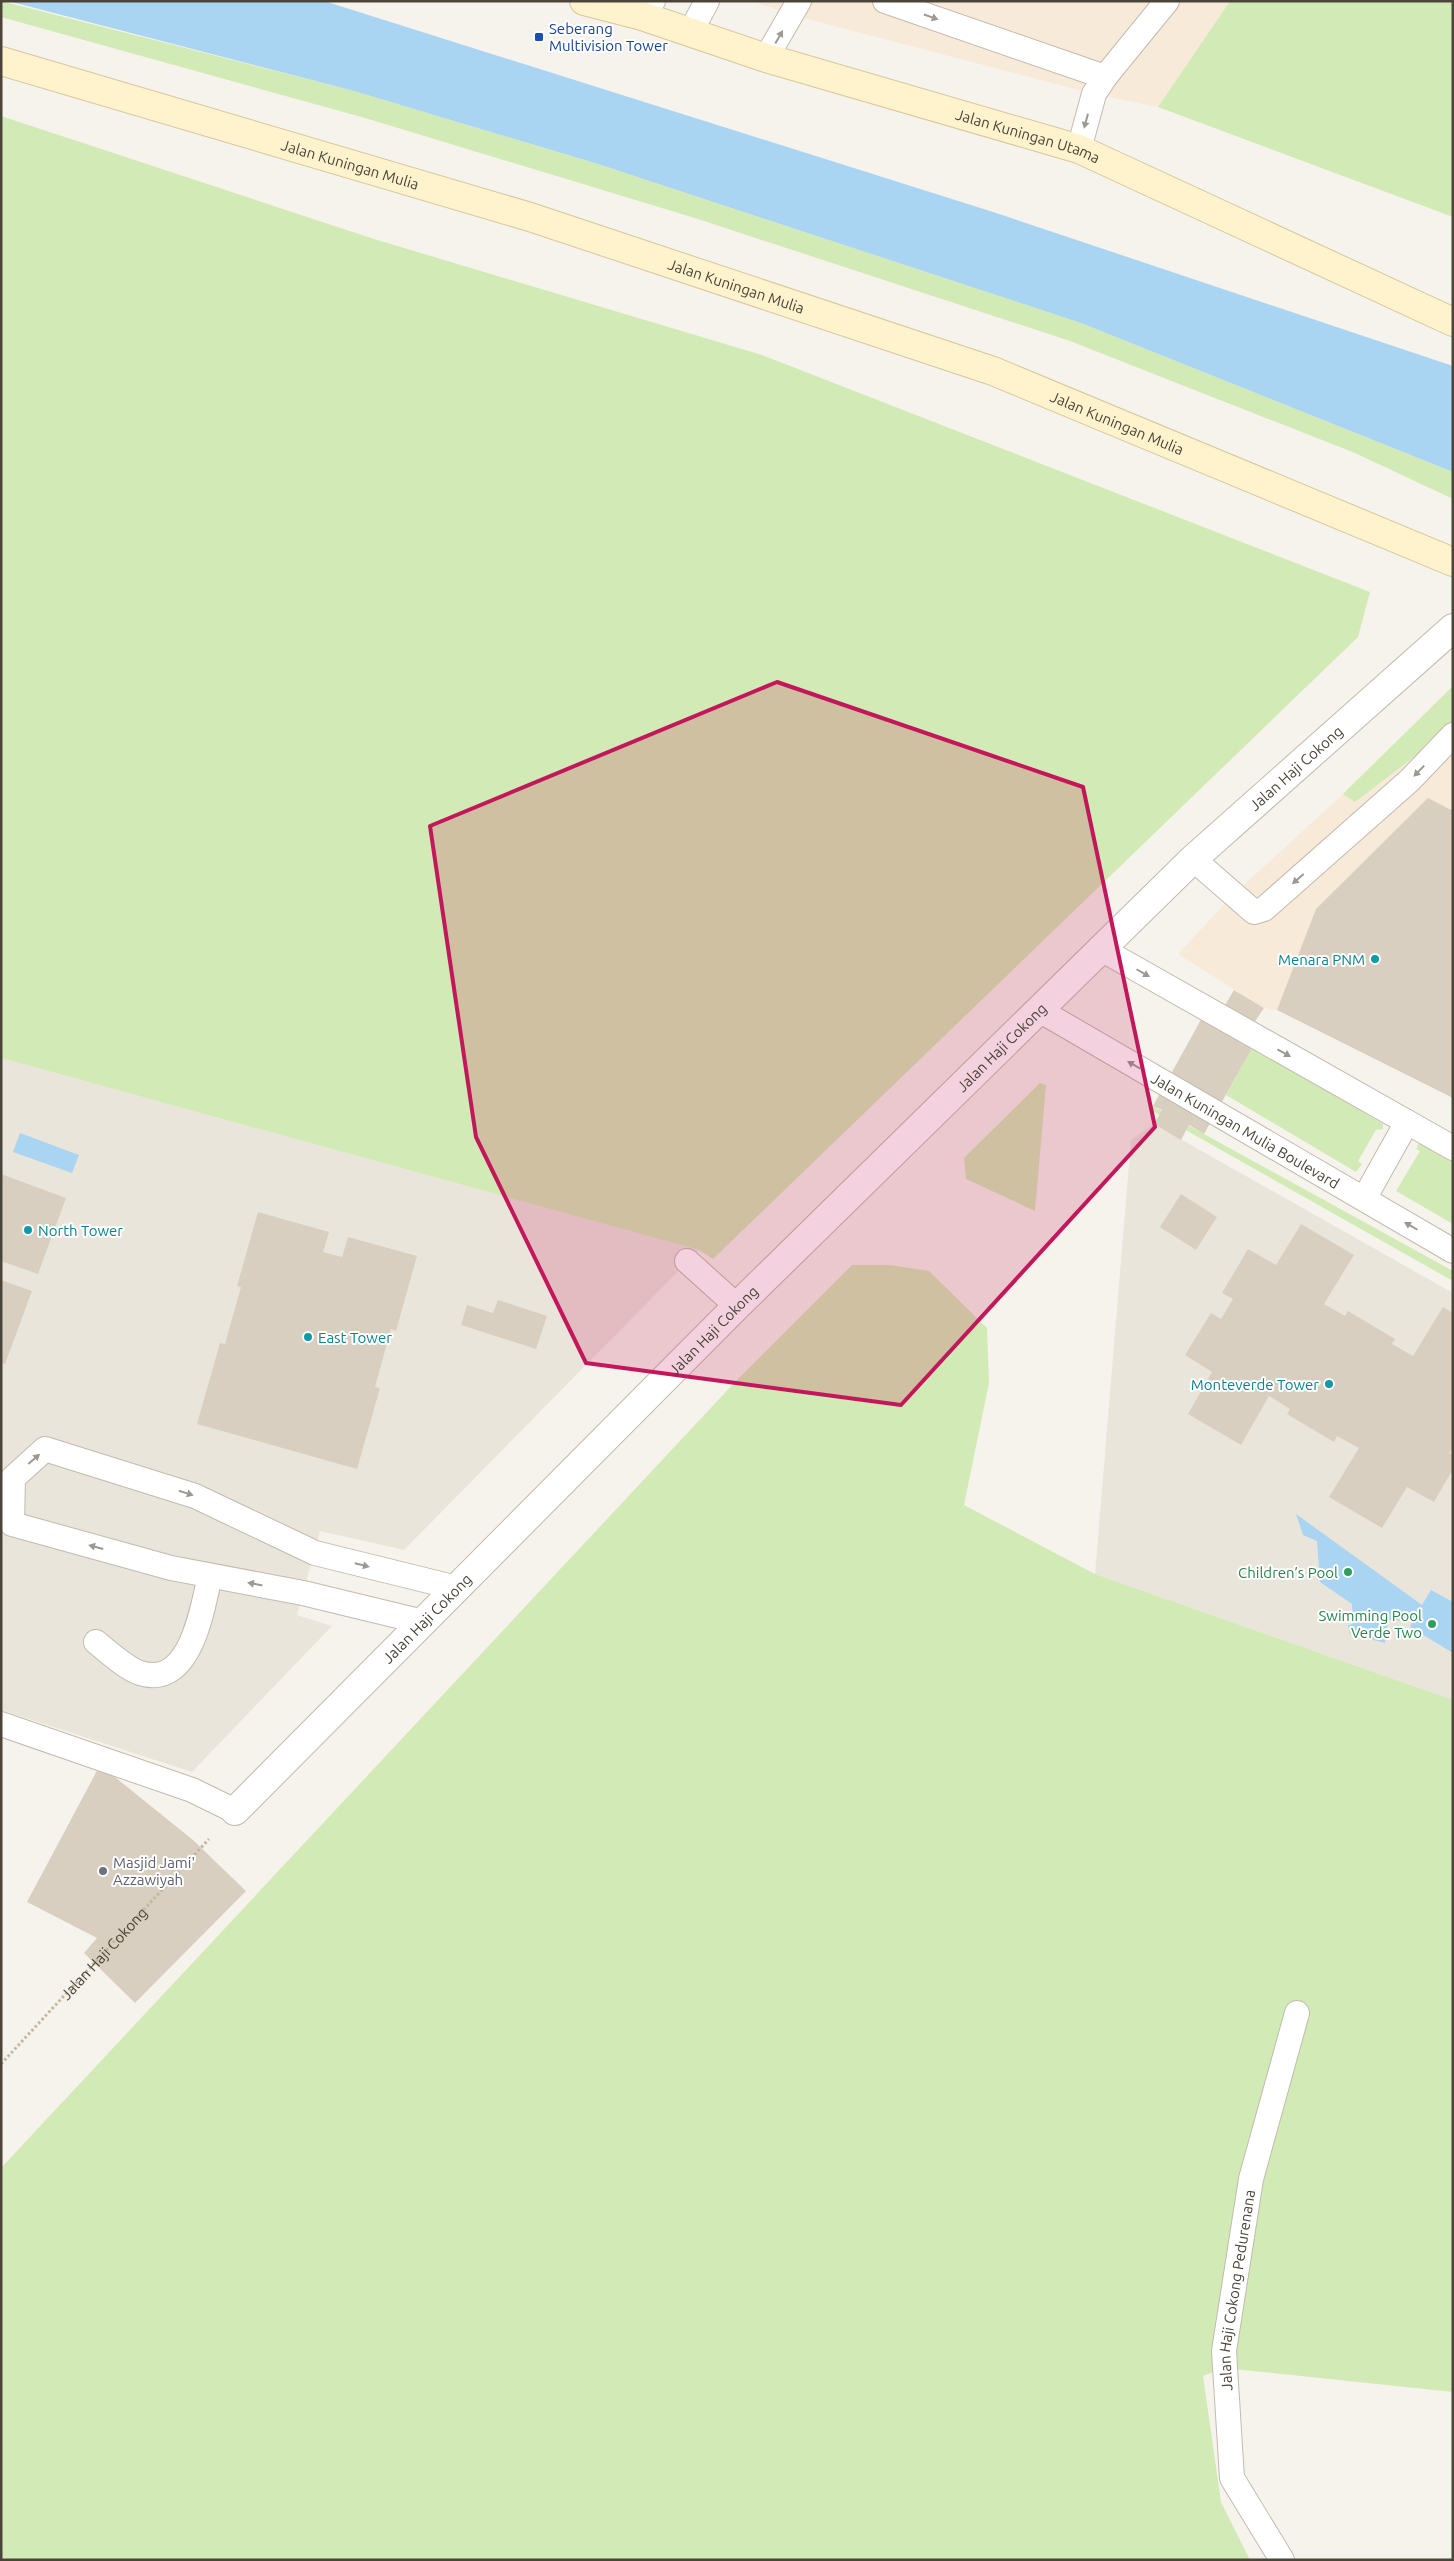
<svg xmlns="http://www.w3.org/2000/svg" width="1454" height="2561" font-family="Ubuntu,sans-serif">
  <rect width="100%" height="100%" fill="#f6f3ec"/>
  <path fill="#eae5da" d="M1 1058 699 1250 404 1550 320 1531 297 1615 332 1626 192 1772 1 1710Z
    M1154 1124 1453 1293V1700L1095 1574 1131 1140Z"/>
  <path fill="#f7ead8" d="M752 1H1230L1158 107 1094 94 792 15Z
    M1453 686V1098L1277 1010 1264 1008 1178 954 1234 894 1343 794Z"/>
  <path fill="#d2eab5" d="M1 1 354 91 598 164 1081 323 1453 472V499L1355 453 1070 341 698 219 365 118 1 17Z
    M1230 1H1453V217L1158 107Z
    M1 116 374 239 762 355 1370 592 1358 637 713 1259 699 1250 1 1058Z
    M1453 686V727L1355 802 1343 794Z
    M1253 1045 1383 1124V1129L1376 1130 1358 1161 1362 1164 1356 1172 1226 1095Z
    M1040 1083 1046 1085 1035 1211 966 1179 964 1158Z
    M1153 1106 1453 1271V1281L1152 1111Z
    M1420 1141 1453 1160V1224L1396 1191 1420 1151 1416 1149Z
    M852 1265H890L929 1271 987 1328 989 1383 964 1505 1095 1574 1453 1700V2392L1224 2368 1203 2376 1221 2502 1250 2560H1V2168L735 1382Z"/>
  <path fill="#a9d4f2" d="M8 1H324L990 211 1453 366V472L1081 323 598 164 354 91Z
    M20 1133 79 1155 72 1173 13 1152Z
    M1296 1514 1422 1605 1431 1590 1453 1602V1653L1410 1627 1413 1621 1388 1620 1385 1643 1350 1634 1348 1625 1353 1624 1352 1604 1320 1582 1317 1541 1303 1535Z"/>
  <path fill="#d8cfc1" d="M1428 798 1453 811V1098L1277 1010 1316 909Z
    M1234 990 1264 1008 1254 1023 1263 1028 1204 1134 1189 1125 1181 1140 1154 1124 1162 1110 1153 1106 1212 1000 1224 1007Z
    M1 1174 66 1198 38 1274 1 1261Z
    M1181 1194 1217 1217 1196 1250 1160 1227Z
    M258 1212 329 1232 323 1252 342 1257 348 1237 417 1256 396 1331 391 1329 375 1387 380 1388 357 1469 197 1424 220 1343 225 1344 241 1287 237 1286Z
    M1301 1224 1354 1255 1324 1304 1345 1316 1348 1311 1395 1339 1392 1344 1413 1356 1443 1307 1453 1313V1447L1449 1453 1453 1455V1469L1434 1502 1407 1487 1382 1528 1329 1497 1359 1448 1337 1436 1334 1442 1287 1414 1290 1409 1269 1396 1241 1445 1188 1414 1212 1372 1185 1355 1211 1313 1221 1319 1233 1299 1222 1293 1248 1249 1276 1265Z
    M1 1280 32 1291 5 1364 1 1363Z
    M498 1300 547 1316 536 1349 461 1325 467 1305 493 1313Z
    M100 1765 193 1840 246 1891 135 2003 84 1953 97 1938 27 1902Z"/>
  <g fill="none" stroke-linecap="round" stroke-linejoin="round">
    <g stroke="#c2bbae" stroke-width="26">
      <g id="lane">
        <path d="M885 1 1105 77"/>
        <path d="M642 16 653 1"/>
        <path d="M690 33 707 1"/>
        <path d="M766 58 799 1"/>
        <path d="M1079 149 1094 94 1105 77 1167 1"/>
        <path d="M1193 859 1254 912 1264 909 1410 780 1453 735"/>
        <path d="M1101 949 1453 1148"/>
        <path id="s2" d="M1039 1010 1453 1251"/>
        <path d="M1364 1199 1407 1122"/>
        <path d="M687 1261 737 1306"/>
        <path d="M423 1622 303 1593 171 1568 12 1524 13 1478 45 1449 195 1496 315 1553 457 1588"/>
        <path d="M96 1642C107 1651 127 1669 140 1673 191 1689 202 1609 210 1576"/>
        <path d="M1 1724 192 1790 235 1811"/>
        <path id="s3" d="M1282 2560 1232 2478 1224 2351 1251 2179 1297 2013"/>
      </g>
    </g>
    <g stroke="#c2bbae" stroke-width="30">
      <g id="street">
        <path id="s4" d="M235 1811 737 1306 1193 859 1453 628"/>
      </g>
    </g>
    <g stroke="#d6c79b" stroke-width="30">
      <g id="secondary">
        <path id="s5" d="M584 1 642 16 766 58 1079 149 1453 322"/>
        <path id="s6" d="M1 61 530 217 993 371 1453 562"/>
      </g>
    </g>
    <path stroke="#c4b79f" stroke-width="3" stroke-dasharray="2.5 2.5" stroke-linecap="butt" id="s1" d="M1 2064 209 1839"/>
    <use href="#lane" stroke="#fff" stroke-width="24"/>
    <use href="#street" stroke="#fff" stroke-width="28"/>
    <use href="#secondary" stroke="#fff3cd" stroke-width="28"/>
  </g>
  <defs><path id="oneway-solid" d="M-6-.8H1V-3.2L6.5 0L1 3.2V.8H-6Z" transform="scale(1.25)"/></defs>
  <g fill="#9c9892">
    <use href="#oneway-solid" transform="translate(931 17) rotate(19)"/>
    <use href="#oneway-solid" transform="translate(779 37) rotate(-60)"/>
    <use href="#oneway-solid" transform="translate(1086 121) rotate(105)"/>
    <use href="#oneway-solid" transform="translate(1419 771) rotate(134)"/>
    <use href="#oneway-solid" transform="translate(1298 879) rotate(139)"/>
    <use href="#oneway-solid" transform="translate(1143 973) rotate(30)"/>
    <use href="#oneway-solid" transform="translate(1284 1053) rotate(29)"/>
    <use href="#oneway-solid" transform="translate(1134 1065) rotate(-150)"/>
    <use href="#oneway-solid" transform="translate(1411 1226) rotate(-150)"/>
    <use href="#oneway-solid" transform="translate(34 1459) rotate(-41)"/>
    <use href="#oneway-solid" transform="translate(186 1493) rotate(17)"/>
    <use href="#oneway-solid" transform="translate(96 1547) rotate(-165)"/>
    <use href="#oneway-solid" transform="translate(362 1565) rotate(14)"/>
    <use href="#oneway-solid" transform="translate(255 1584) rotate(-169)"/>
  </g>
  <path fill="#c2185b" fill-opacity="0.2" stroke="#c2185b" stroke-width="4" stroke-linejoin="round" d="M777 682 1083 787 1155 1127 901 1405 586 1363 476 1137 430 826Z"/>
  <rect fill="#1a4fb4" stroke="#fff" stroke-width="2" x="534" y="32" width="10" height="10" rx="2.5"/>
  <g fill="#0f9aa8" stroke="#fff" stroke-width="2">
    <circle cx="1375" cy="959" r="5"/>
    <circle cx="28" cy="1230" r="5"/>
    <circle cx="308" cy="1337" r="5"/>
    <circle cx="1329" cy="1384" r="5"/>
  </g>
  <g fill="#2e9e5b" stroke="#fff" stroke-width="2">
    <circle cx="1348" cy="1572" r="5"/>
    <circle cx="1432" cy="1624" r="5"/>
  </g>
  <circle fill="#6b7280" stroke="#fff" stroke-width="2" cx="103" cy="1871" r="5"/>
  <g text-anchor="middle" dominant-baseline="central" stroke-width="4" stroke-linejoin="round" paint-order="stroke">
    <g font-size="15" fill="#164399" stroke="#fff" text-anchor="start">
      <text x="549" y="28">Seberang<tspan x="549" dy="17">Multivision Tower</tspan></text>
    </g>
    <g font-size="15" fill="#4b4439" stroke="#fff">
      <text stroke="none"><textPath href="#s5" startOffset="464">Jalan Kuningan Utama</textPath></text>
      <text stroke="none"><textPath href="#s6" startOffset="364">Jalan Kuningan Mulia</textPath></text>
      <text stroke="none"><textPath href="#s6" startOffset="769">Jalan Kuningan Mulia</textPath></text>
      <text stroke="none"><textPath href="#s6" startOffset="1174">Jalan Kuningan Mulia</textPath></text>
      <text stroke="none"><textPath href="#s4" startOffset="1488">Jalan Haji Cokong</textPath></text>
      <text stroke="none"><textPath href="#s4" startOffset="1082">Jalan Haji Cokong</textPath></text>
      <text stroke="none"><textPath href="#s2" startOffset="239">Jalan Kuningan Mulia Boulevard</textPath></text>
      <text stroke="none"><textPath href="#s4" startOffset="678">Jalan Haji Cokong</textPath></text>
      <text stroke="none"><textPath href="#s4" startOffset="272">Jalan Haji Cokong</textPath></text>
      <text stroke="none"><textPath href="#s1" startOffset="151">Jalan Haji Cokong</textPath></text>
      <text stroke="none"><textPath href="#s3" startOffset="285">Jalan Haji Cokong Pedurenana</textPath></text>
    </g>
    <g font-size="15" fill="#0d838f" stroke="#fff" text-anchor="end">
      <text x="1365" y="959">Menara PNM</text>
      <text x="38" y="1230" text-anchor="start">North Tower</text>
      <text x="318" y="1337" text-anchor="start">East Tower</text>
      <text x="1319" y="1384">Monteverde Tower</text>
    </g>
    <g font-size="15" fill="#27864d" stroke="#fff" text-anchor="end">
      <text x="1338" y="1572">Children’s Pool</text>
      <text x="1422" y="1615">Swimming Pool<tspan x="1422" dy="17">Verde Two</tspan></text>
    </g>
    <g font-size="15" fill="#5b616d" stroke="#fff" text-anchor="start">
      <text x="113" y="1862">Masjid Jami'<tspan x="113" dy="17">Azzawiyah</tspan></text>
    </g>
  </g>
  <rect width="1454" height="2561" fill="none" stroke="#4b4439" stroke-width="5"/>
</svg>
